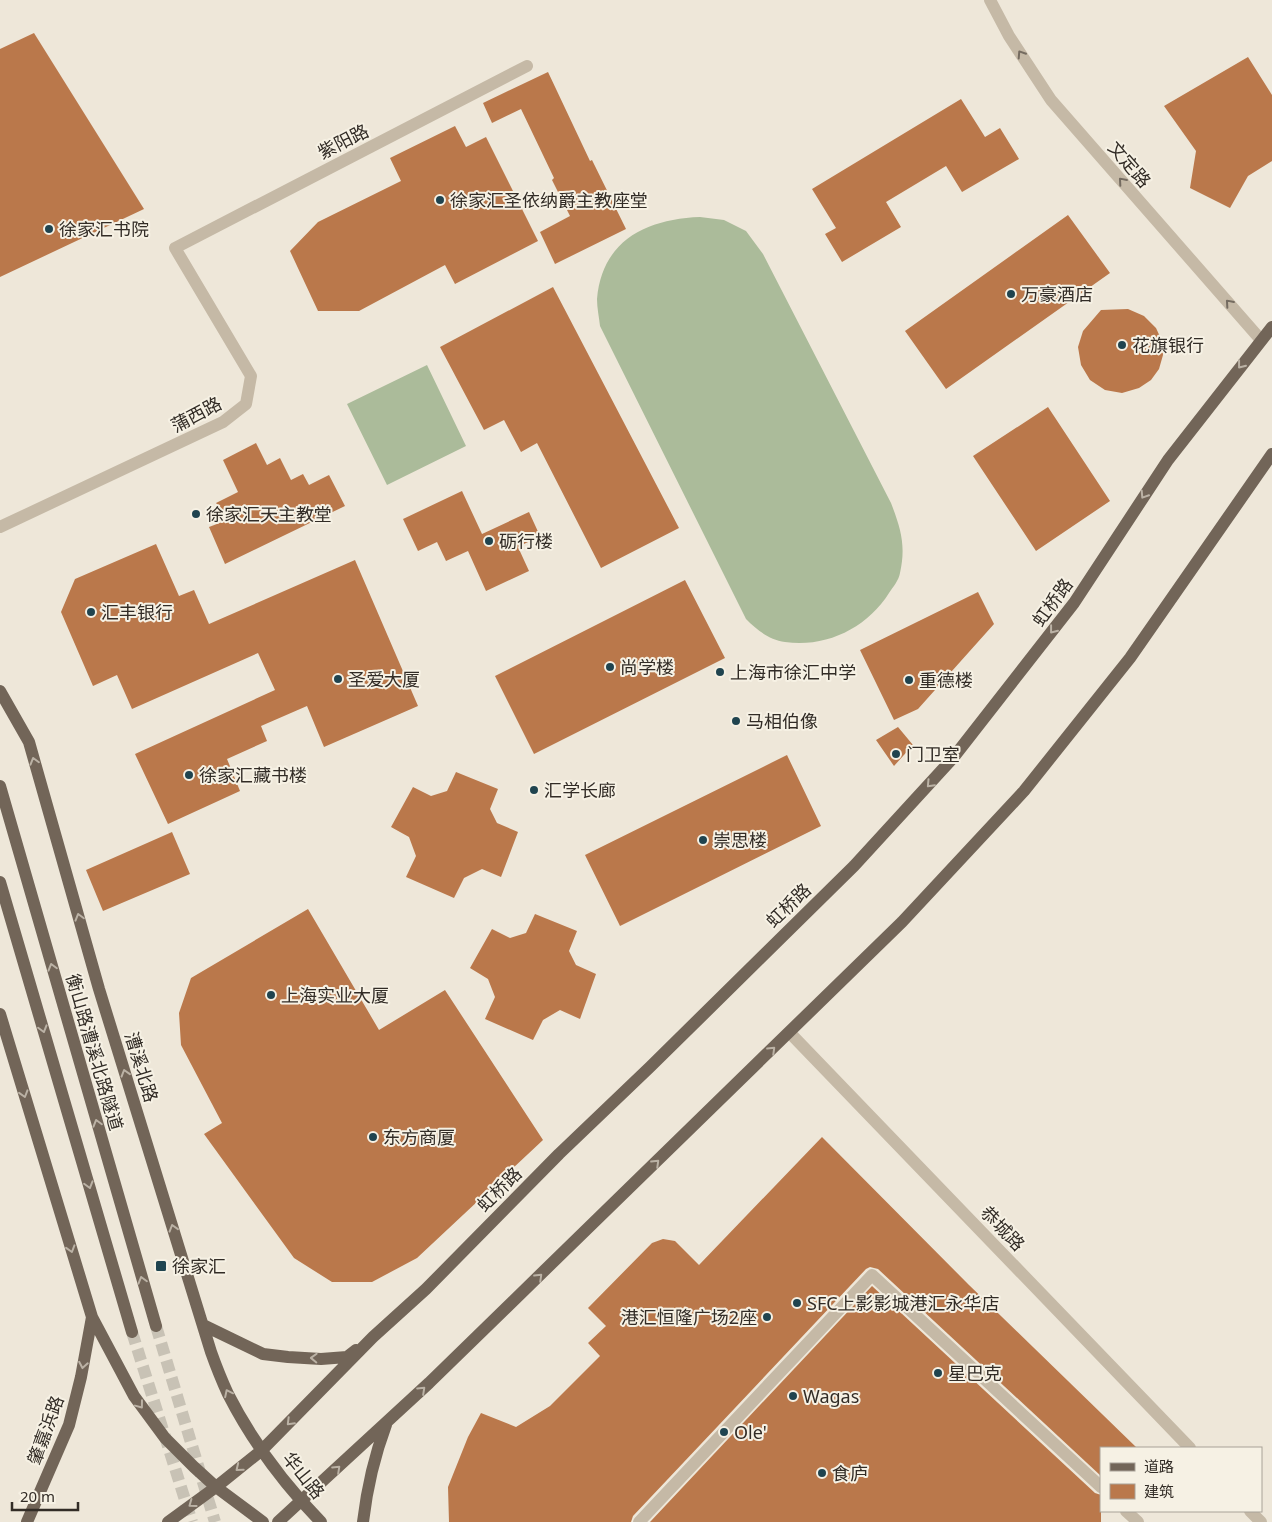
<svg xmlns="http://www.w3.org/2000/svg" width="1272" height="1522" font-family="'Noto Sans','Noto Sans SC',sans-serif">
  <rect width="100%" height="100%" fill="#eee7d9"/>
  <path fill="#abbb9a" d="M700 217 724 220 746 231 763 254 891 503C901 529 906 546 900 573 899 580 893 587 889 593 867 628 826 648 785 642 769 640 757 630 746 619L600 326C599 317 597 308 597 299 602 240 647 219 700 217Z
    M427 365 466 446 387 485 347 404Z"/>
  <path fill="#ba784b" d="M34 33 144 209 0 277V49Z
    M1248 57 1272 95V161L1248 176 1230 208 1190 188 1196 151 1164 106Z
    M548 72 590 161 592 160 626 229 555 264 540 232 570 216 552 180 554 178 521 109 492 123 483 103Z
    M961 99 985 137 1000 128 1019 159 962 192 946 166 886 202 901 227 842 262 825 234 836 228 812 189Z
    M455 126 466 147 486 137 538 241 455 284 445 265 359 311H318L290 251 318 222 401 181 390 158Z
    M1068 215 1110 273 946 389 905 331Z
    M553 287 679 528 601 568 537 443 521 452 504 420 484 430 440 347Z
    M1128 309 1144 316 1156 328 1162 341 1163 355 1159 369 1151 380 1139 388 1122 393 1105 390 1090 380 1081 365 1078 347 1083 331 1101 310Z
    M1048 407 1110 501 1036 551 973 456Z
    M256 443 267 465 280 458 291 480 303 474 309 485 329 475 345 506 225 564 209 527 230 519 216 503 238 492 223 460Z
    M462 491 482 534 529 512 540 536 518 547 529 571 486 591 468 551 446 561 437 542 418 551 403 519Z
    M156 544 179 596 194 590 209 624 355 560 418 706 324 747 307 706 261 726 267 741 227 759 240 791 168 824 135 754 275 690 258 653 132 709 117 675 93 686 61 612 75 579Z
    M685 580 725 658 534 754 495 676Z
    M978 592 994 624 918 709 894 720 860 650Z
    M898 727 913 745 894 766 876 740Z
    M787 755 821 826 620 926 585 855Z
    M456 772 498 789 490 809 497 823 518 832 501 877 482 869 464 878 454 898 406 877 416 856 409 837 391 827 413 787 431 796 447 791Z
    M172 832 190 874 103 911 86 870Z
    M308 909 379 1030 445 990 543 1140 417 1258 372 1282H332L294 1258 204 1134 222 1123 181 1045 179 1013 191 978Z
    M535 914 577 931 569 951 576 965 596 974 580 1019 560 1010 543 1020 533 1040 485 1019 495 997 488 979 470 968 492 929 510 938 526 933Z
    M822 1137 969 1285 1137 1448H1101V1476L878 1269 870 1267 866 1269 633 1516 631 1522H449L448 1487 468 1437 481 1413 516 1427 550 1406 600 1356 588 1343 606 1326 588 1308 652 1243 663 1239 675 1241 699 1265Z
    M872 1286 1095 1493 1101 1495V1522H650Z"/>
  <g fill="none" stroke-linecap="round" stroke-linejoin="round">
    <path stroke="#c8c2b5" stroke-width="12" stroke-dasharray="12 6" stroke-linecap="butt" d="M156 1326 215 1522
      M132 1332 192 1522"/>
    <path stroke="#c5b9a6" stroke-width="12" d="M990 0 1009 36 1051 100 1261 340
      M0 527 223 422 246 404 251 376 175 248 527 66
      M790 1033 1190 1448
      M1126 1511 1138 1522
      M1250 1511 1261 1522
      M639 1522 872 1275 1101 1487"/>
    <path stroke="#726558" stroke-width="12" d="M0 691 29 742 99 989 211 1352C216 1366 222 1381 228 1394 252 1441 285 1485 321 1522
      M0 786 156 1326
      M0 882 132 1332
      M0 1014 92 1317 134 1396 165 1438 194 1467 216 1487 263 1522
      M203 1325 263 1354 288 1357 321 1359 347 1357 356 1350
      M27 1522 69 1425 81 1377 92 1317
      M168 1522 216 1487 262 1450 373 1337 426 1289 559 1154 650 1067 854 866 953 758 1074 603 1168 460 1272 327
      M278 1522 429 1383 902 922 1024 791 1130 658 1272 454
      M363 1522C367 1488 374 1457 386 1425"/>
  </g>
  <defs><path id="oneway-chevron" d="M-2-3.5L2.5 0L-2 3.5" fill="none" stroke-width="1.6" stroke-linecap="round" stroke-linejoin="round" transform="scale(1.25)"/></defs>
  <g stroke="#746b60">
    <use href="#oneway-chevron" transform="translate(1021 54) rotate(-123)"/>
    <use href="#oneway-chevron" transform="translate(1122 181) rotate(-131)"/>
    <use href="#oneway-chevron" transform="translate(1229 303) rotate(-131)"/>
  </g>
  <g stroke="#bbb2a5">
    <use href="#oneway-chevron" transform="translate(1241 365) rotate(128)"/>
    <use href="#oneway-chevron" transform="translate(1144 495) rotate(123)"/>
    <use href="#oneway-chevron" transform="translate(1053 630) rotate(128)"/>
    <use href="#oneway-chevron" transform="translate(34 761) rotate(-106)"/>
    <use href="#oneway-chevron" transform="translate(930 784) rotate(133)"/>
    <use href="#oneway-chevron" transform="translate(79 917) rotate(-106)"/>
    <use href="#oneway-chevron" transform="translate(52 967) rotate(-106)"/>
    <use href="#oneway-chevron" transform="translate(43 1029) rotate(74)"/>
    <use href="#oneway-chevron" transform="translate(772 1050) rotate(-44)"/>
    <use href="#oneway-chevron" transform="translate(125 1073) rotate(-107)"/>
    <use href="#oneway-chevron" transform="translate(24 1094) rotate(73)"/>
    <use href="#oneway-chevron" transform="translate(97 1123) rotate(-106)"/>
    <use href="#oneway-chevron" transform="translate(656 1163) rotate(-44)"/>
    <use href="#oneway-chevron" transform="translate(89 1185) rotate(74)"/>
    <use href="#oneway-chevron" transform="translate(173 1228) rotate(-107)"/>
    <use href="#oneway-chevron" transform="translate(71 1249) rotate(73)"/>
    <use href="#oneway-chevron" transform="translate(539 1277) rotate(-44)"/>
    <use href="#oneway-chevron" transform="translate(142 1280) rotate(-106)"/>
    <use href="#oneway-chevron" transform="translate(314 1358) rotate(-178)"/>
    <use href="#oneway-chevron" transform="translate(83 1365) rotate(100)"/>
    <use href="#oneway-chevron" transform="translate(422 1390) rotate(-43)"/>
    <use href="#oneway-chevron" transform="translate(228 1393) rotate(-116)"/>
    <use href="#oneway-chevron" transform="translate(140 1405) rotate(53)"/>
    <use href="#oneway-chevron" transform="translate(290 1422) rotate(135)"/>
    <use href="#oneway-chevron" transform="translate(239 1468) rotate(141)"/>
    <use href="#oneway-chevron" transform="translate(337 1469) rotate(-43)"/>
    <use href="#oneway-chevron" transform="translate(192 1504) rotate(144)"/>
  </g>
  <g fill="#20444f" stroke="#f6f1e4" stroke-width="2">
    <circle cx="440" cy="200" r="5"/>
    <circle cx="49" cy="229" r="5"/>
    <circle cx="1011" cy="294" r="5"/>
    <circle cx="1122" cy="345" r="5"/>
    <circle cx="196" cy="514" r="5"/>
    <circle cx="489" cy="541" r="5"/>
    <circle cx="91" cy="612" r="5"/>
    <circle cx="610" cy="667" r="5"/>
    <circle cx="720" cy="672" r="5"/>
    <circle cx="338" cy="679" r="5"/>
    <circle cx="909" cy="680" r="5"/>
    <circle cx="736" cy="721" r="5"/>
    <circle cx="896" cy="754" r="5"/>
    <circle cx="189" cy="775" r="5"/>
    <circle cx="534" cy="790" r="5"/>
    <circle cx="703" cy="840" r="5"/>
    <circle cx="271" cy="995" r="5"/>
    <circle cx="373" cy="1137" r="5"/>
    <rect x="155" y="1260" width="12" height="12" rx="2.5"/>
    <circle cx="797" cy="1303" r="5"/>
    <circle cx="767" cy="1317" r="5"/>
    <circle cx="938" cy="1373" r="5"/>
    <circle cx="793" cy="1396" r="5"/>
    <circle cx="724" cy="1432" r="5"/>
    <circle cx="822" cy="1473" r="5"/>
  </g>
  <g text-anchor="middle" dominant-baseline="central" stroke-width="4" stroke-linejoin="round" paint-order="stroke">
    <g font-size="18" fill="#322c26" stroke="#f6f1e4">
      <text transform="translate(343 141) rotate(-27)">紫阳路</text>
      <text transform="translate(1130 164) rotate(49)">文定路</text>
      <text transform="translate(196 414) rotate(-28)">蒲西路</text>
      <text transform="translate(1052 602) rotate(-54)">虹桥路</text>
      <text transform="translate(788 905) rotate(-44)">虹桥路</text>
      <text transform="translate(95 1052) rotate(74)">衡山路漕溪北路隧道</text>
      <text transform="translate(142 1067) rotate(73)">漕溪北路</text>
      <text transform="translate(499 1189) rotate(-45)">虹桥路</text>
      <text transform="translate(1003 1228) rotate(46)">恭城路</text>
      <text transform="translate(45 1430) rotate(-70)">肇嘉浜路</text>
      <text transform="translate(304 1475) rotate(51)">华山路</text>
    </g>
    <g font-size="18" fill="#322c26" stroke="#f6f1e4" text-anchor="start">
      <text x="450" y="200">徐家汇圣依纳爵主教座堂</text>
      <text x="59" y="229">徐家汇书院</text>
      <text x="1021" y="294">万豪酒店</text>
      <text x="1132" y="345">花旗银行</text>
      <text x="206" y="514">徐家汇天主教堂</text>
      <text x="499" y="541">砺行楼</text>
      <text x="101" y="612">汇丰银行</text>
      <text x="620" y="667">尚学楼</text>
      <text x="730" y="672">上海市徐汇中学</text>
      <text x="348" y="679">圣爱大厦</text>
      <text x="919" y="680">重德楼</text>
      <text x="746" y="721">马相伯像</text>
      <text x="906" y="754">门卫室</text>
      <text x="199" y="775">徐家汇藏书楼</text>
      <text x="544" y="790">汇学长廊</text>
      <text x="713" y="840">崇思楼</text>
      <text x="281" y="995">上海实业大厦</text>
      <text x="383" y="1137">东方商厦</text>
      <text x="172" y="1266">徐家汇</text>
      <text x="807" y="1303">SFC上影影城港汇永华店</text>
      <text x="757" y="1317" text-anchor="end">港汇恒隆广场2座</text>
      <text x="948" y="1373">星巴克</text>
      <text x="803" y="1396">Wagas</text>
      <text x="734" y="1432">Ole'</text>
      <text x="832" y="1473">食庐</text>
    </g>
  </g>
  <rect x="1100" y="1447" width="162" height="65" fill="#f6f1e4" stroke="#a8a298"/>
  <rect x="1110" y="1463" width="25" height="8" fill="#726558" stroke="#a8a298"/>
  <text x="1144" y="1472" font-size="15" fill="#322c26">道路</text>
  <rect x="1110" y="1484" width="25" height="15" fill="#ba784b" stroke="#a8a298"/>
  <text x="1144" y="1497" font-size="15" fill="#322c26">建筑</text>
  <path d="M12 1502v8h66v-8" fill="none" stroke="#322c26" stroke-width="2.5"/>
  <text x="20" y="1502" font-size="15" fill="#322c26" stroke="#f6f1e4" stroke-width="4" paint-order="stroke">20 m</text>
</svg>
